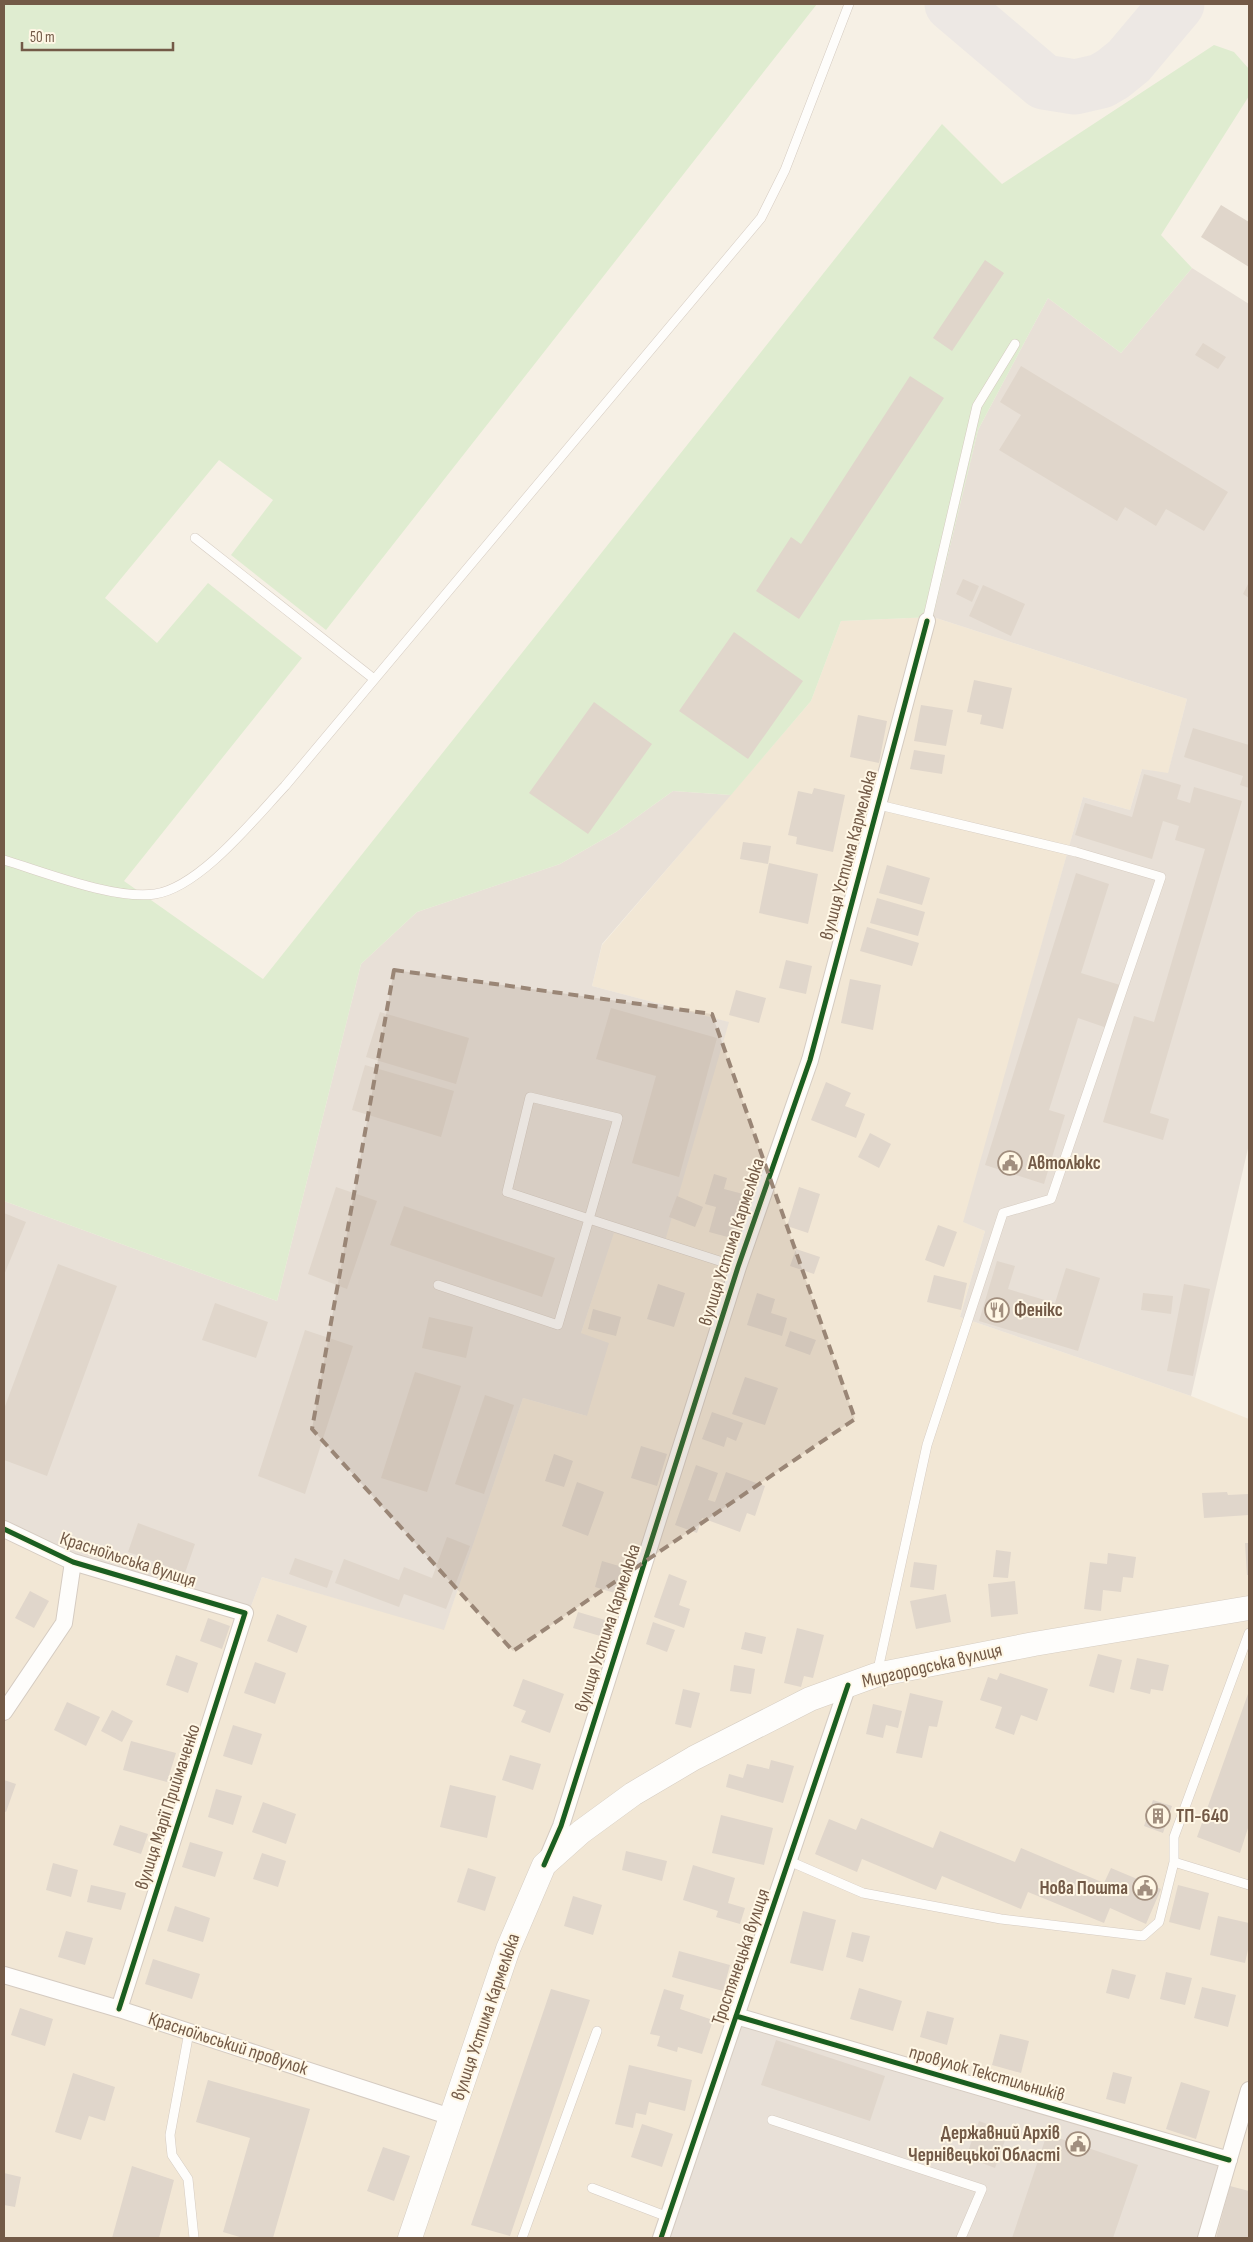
<svg xmlns="http://www.w3.org/2000/svg" width="1253" height="2242" font-family="'Sofia Sans Condensed',sans-serif">
  <rect width="100%" height="100%" fill="#f6f0e5"/>
  <path fill="#f2e7d5" d="M933 617 1187 699 1168 774 1142 769 1130 810 1083 797 964 1222 985 1231 960 1317 1191 1396 1249 1419V2238H4V1520L73 1553 250 1609 262 1577 444 1629 523 1398 587 1416 581 1333 614 1232 663 1247 728 1022 592 986 602 945 811 701 841 621Z"/>
  <path fill="#e8e0d7" d="M1192 268 1249 304V1144L1191 1396 960 1317 985 1231 963 1222 1083 797 1130 810 1142 769 1168 773 1187 699 933 617 978 430 1048 298 1121 353Z
    M673 791 731 795 602 944 592 986 729 1022 663 1248 614 1233 581 1333 609 1343 587 1416 523 1398 444 1630 262 1577 250 1609 73 1553 4 1520V1201L277 1301 361 964 417 912 560 864 616 832Z
    M733 2017 1231 2162 1208 2238H661Z"/>
  <path fill="#dfecd0" d="M4 4H817L326 630 231 555 273 500 219 460 105 598 157 643 208 583 302 658 124 881 263 979 942 124 1002 184 1214 45 1234 52 1249 69V96L1161 235 1192 268 1121 353 1048 298 978 430 933 617 841 621 811 701 731 795 673 791 616 832 560 864 417 912 361 964 277 1301 4 1201Z"/>
  <g fill="none" stroke-linecap="round" stroke-linejoin="round">
    <path stroke="#ede8e4" stroke-width="55" d="M952 4 1044 82 1075 87 1101 81 1113 74 1129 61 1177 4"/>
  </g>
  <path fill="#e0d6cb" d="M1221 205 1249 222V267L1201 237Z
    M985 260 1004 273 952 351 933 338Z
    M1203 343 1226 357 1218 369 1195 355Z
    M1021 366 1228 492 1204 531 1166 509 1156 526 1125 507 1117 521 999 450 1021 415 1000 402Z
    M910 376 944 398 799 619 756 591 791 537 801 544Z
    M963 579 979 586 972 602 956 594Z
    M1249 582V598L1243 594Z
    M983 585 1025 604 1011 636 969 616Z
    M734 632 803 681 748 759 679 711Z
    M974 680 1012 688 1003 729 980 724 982 715 967 712Z
    M594 702 652 744 588 834 529 793Z
    M921 705 953 710 946 746 914 741Z
    M858 715 887 721 879 763 850 757Z
    M1193 728 1249 745V788L1240 785 1243 776 1184 757Z
    M914 750 945 755 942 774 910 769Z
    M1144 774 1181 785 1177 799 1190 803 1194 787 1242 801 1150 1113 1169 1119 1163 1140 1103 1122 1134 1016 1154 1022 1205 849 1175 840 1179 826 1163 821 1152 859 1075 835 1085 803 1132 817Z
    M814 788 845 795 833 852 796 844 797 837 788 835 798 791 812 794Z
    M743 842 771 846 768 864 740 859Z
    M769 863 818 874 808 924 759 913Z
    M887 865 930 878 922 905 879 893Z
    M1076 873 1109 884 1081 973 1120 985 1107 1028 1078 1018 1049 1110 1065 1115 1044 1184 985 1165Z
    M877 898 925 912 918 936 870 923Z
    M867 927 919 943 912 966 860 951Z
    M786 960 812 966 806 994 779 988Z
    M850 979 881 985 873 1030 841 1023Z
    M736 990 766 998 759 1023 729 1015Z
    M611 1008 717 1038 679 1177 632 1163 656 1076 596 1059Z
    M380 1012 469 1038 456 1084 366 1057Z
    M365 1065 454 1091 441 1137 352 1110Z
    M826 1082 851 1093 845 1106 865 1114 856 1138 811 1120Z
    M870 1133 891 1144 879 1168 858 1157Z
    M714 1174 727 1178 724 1189 747 1195 735 1239 709 1232 716 1207 705 1204Z
    M336 1187 377 1201 347 1289 308 1274Z
    M799 1187 820 1194 808 1233 787 1226Z
    M677 1196 703 1207 695 1227 669 1217Z
    M404 1206 555 1258 542 1297 390 1245Z
    M4 1213 26 1222 4 1275Z
    M938 1225 957 1232 944 1267 925 1260Z
    M796 1249 820 1257 814 1274 790 1266Z
    M997 1261 1015 1266 1008 1289 1055 1303 1066 1268 1100 1278 1078 1351 979 1321Z
    M58 1264 117 1286 47 1476 4 1460V1409Z
    M934 1275 967 1283 961 1310 927 1302Z
    M658 1284 685 1293 674 1327 647 1319Z
    M1184 1284 1210 1289 1193 1376 1167 1371Z
    M757 1293 775 1299 771 1313 787 1318 782 1336 747 1325Z
    M1143 1293 1173 1296 1171 1314 1141 1310Z
    M215 1303 268 1322 256 1358 202 1340Z
    M593 1309 621 1317 616 1336 588 1329Z
    M429 1317 473 1327 466 1358 422 1348Z
    M305 1330 353 1346 305 1494 258 1476Z
    M790 1331 816 1340 810 1355 785 1346Z
    M415 1372 461 1386 427 1492 381 1478Z
    M745 1377 778 1388 765 1425 732 1414Z
    M485 1395 514 1405 484 1494 455 1484Z
    M712 1412 743 1423 736 1441 727 1437 724 1447 702 1439Z
    M641 1446 667 1454 657 1486 631 1478Z
    M554 1454 573 1461 564 1487 545 1481Z
    M696 1465 718 1473 708 1500 715 1502 726 1472 765 1486 755 1516 747 1513 740 1532 702 1518 697 1533 675 1525Z
    M577 1482 604 1492 588 1536 562 1526Z
    M1227 1492 1228 1495 1249 1494V1515L1204 1518 1202 1493Z
    M138 1523 195 1544 185 1573 128 1552Z
    M447 1537 470 1546 446 1609 404 1594 399 1607 335 1583 344 1559 399 1580 404 1567 432 1578Z
    M1245 1543H1249V1575H1247Z
    M996 1550 1011 1552 1008 1578 993 1577Z
    M1108 1553 1136 1557 1133 1578 1123 1577 1121 1592 1103 1590 1101 1611 1084 1609 1090 1562 1107 1564Z
    M295 1558 333 1571 327 1588 289 1574Z
    M602 1561 626 1568 618 1594 595 1587Z
    M914 1562 937 1565 934 1590 910 1587Z
    M669 1574 687 1581 679 1605 690 1609 684 1628 654 1617Z
    M1015 1581 1018 1614 991 1617 988 1584Z
    M30 1591 49 1601 34 1628 15 1618Z
    M946 1594 951 1622 916 1629 910 1601Z
    M578 1612 612 1622 607 1638 573 1628Z
    M277 1614 307 1626 297 1653 267 1641Z
    M208 1618 230 1626 222 1649 200 1641Z
    M653 1622 675 1630 667 1652 646 1644Z
    M797 1628 824 1635 813 1678 804 1676 801 1687 784 1683Z
    M745 1632 766 1637 762 1654 741 1649Z
    M1098 1654 1122 1660 1114 1693 1089 1686Z
    M176 1655 198 1663 188 1693 166 1685Z
    M1137 1658 1169 1665 1163 1691 1151 1689 1150 1694 1130 1689Z
    M255 1662 286 1673 275 1704 244 1693Z
    M734 1665 755 1669 751 1694 730 1691Z
    M1000 1673 1048 1689 1037 1721 1021 1715 1014 1735 995 1728 1002 1707 980 1700 988 1677 997 1680Z
    M523 1679 564 1694 550 1733 521 1722 526 1711 513 1706Z
    M683 1689 700 1693 691 1728 675 1724Z
    M1249 1691V1825L1240 1853 1197 1837Z
    M910 1693 943 1701 937 1727 929 1726 922 1758 896 1753Z
    M67 1702 100 1717 86 1746 54 1730Z
    M873 1704 902 1711 898 1728 886 1725 883 1738 866 1734Z
    M112 1710 133 1721 122 1742 101 1731Z
    M233 1725 262 1734 252 1765 223 1756Z
    M131 1741 176 1753 167 1782 123 1770Z
    M510 1755 541 1764 533 1790 502 1780Z
    M771 1760 794 1766 783 1803 726 1787 729 1774 743 1778 747 1764 769 1769Z
    M4 1780 16 1784 6 1812 4 1811Z
    M450 1785 496 1796 487 1838 440 1827Z
    M216 1789 242 1796 233 1825 208 1817Z
    M1153 1800 1172 1806 1163 1833 1144 1826Z
    M263 1802 296 1814 286 1844 252 1832Z
    M721 1815 773 1828 764 1865 712 1853Z
    M861 1818 933 1848 940 1831 1015 1862 1021 1848 1104 1883 1111 1868 1161 1889 1146 1924 1110 1908 1104 1923 1028 1892 1021 1909 942 1876 936 1890 862 1859 857 1872 815 1854 829 1819 856 1830Z
    M120 1825 148 1834 141 1854 113 1845Z
    M190 1842 223 1852 215 1877 182 1867Z
    M626 1851 667 1861 662 1881 622 1870Z
    M262 1853 286 1861 278 1887 253 1879Z
    M53 1863 78 1870 71 1897 46 1890Z
    M693 1865 735 1878 728 1903 745 1908 740 1924 716 1917 718 1911 683 1900Z
    M468 1868 496 1877 485 1911 457 1902Z
    M91 1885 126 1893 121 1910 87 1902Z
    M1178 1885 1209 1893 1200 1930 1169 1922Z
    M573 1896 602 1905 593 1935 564 1926Z
    M175 1906 210 1918 203 1942 167 1931Z
    M803 1911 836 1920 823 1971 790 1963Z
    M1218 1916 1249 1923V1945L1245 1963 1210 1955Z
    M66 1931 93 1938 85 1965 58 1957Z
    M852 1932 870 1936 863 1962 846 1957Z
    M679 1951 730 1965 723 1991 672 1977Z
    M153 1959 200 1974 192 1999 145 1984Z
    M1112 1969 1136 1975 1129 1999 1106 1993Z
    M1166 1972 1192 1978 1185 2005 1160 1999Z
    M1202 1987 1236 1995 1228 2027 1194 2018Z
    M859 1988 902 2001 893 2031 850 2019Z
    M551 1989 590 2000 510 2236 471 2225Z
    M664 1989 684 1995 680 2009 713 2020 702 2054 678 2047 677 2052 657 2046 660 2036 650 2034Z
    M20 2008 53 2019 45 2046 11 2035Z
    M927 2011 954 2018 947 2045 920 2037Z
    M1000 2034 1029 2041 1021 2073 992 2065Z
    M776 2040 885 2076 870 2121 761 2085Z
    M629 2065 692 2080 685 2111 649 2102 646 2115 636 2113 633 2128 615 2124Z
    M1113 2072 1132 2077 1125 2104 1106 2099Z
    M73 2073 115 2087 105 2121 89 2116 81 2140 55 2132Z
    M208 2080 310 2109 273 2238H243L223 2232 250 2138 196 2122Z
    M1181 2082 1210 2091 1196 2139 1166 2129Z
    M979 2121 1008 2132 995 2168 966 2157Z
    M642 2124 673 2134 662 2167 631 2157Z
    M1047 2134 1138 2165 1113 2238H1012Z
    M383 2147 410 2156 394 2201 367 2191Z
    M132 2166 174 2180 159 2238H112Z
    M4 2173 21 2177 15 2207 4 2205Z
    M1230 2186 1249 2191V2238H1216Z"/>
  <g fill="none" stroke-linecap="round" stroke-linejoin="round">
    <g stroke="#d5cbc1" stroke-width="10">
      <path id="lane" d="M195 538 374 679
        M927 621 977 406 1015 344
        M4 860C44 872 114 900 155 894 200 887 254 819 285 786L761 218 785 170 849 4
        M438 1285 558 1325 589 1219 507 1192 530 1097 618 1118 589 1219 738 1267
        M877 1674 927 1445 1003 1213 1051 1199 1161 877 1076 852 879 805
        M789 1861 863 1893 1001 1919 1143 1936 1159 1922 1174 1862V1837L1249 1633
        M1174 1862 1249 1885
        M189 2032 170 2135 172 2155 188 2179 194 2238
        M772 2120 982 2189 961 2238
        M592 2188 668 2217
        M522 2238 597 2031"/>
    </g>
    <g stroke="#d5cbc1" stroke-width="18">
      <path id="street" d="M4 1529 73 1562 245 1613 119 2009
        M4 1712 64 1623 73 1562
        M547 1859 561 1826 738 1267 810 1060 927 621
        M4 1975 119 2009 451 2117
        M736 2016 1229 2160
        M661 2238 848 1685
        M1206 2238 1249 2090"/>
    </g>
    <g stroke="#d6cdc2" stroke-width="25">
      <path id="secondary" d="M410 2238 508 1949 544 1865 581 1832 633 1794 694 1758 810 1699 876 1675 1034 1644 1249 1608"/>
    </g>
    <use href="#lane" stroke="#fefdfb" stroke-width="9"/>
    <use href="#street" stroke="#fefdfb" stroke-width="16"/>
    <use href="#secondary" stroke="#fefdfb" stroke-width="24"/>
    <g stroke="#fff7e5" stroke-width="8">
      <path id="cycleway" d="M4 1529 73 1562 245 1613 119 2009
        M544 1865 561 1826 738 1267 810 1060 927 621
        M736 2016 1229 2160
        M661 2238 848 1685"/>
    </g>
    <use href="#cycleway" stroke="#1b5e20" stroke-width="5"/>
  </g>
  <path fill="#9a8676" fill-opacity="0.2" stroke="#9a8676" stroke-width="4" stroke-dasharray="10 6" stroke-linejoin="round" d="M394 970 712 1014 855 1419 513 1651 312 1429Z"/>
  <defs>
    <g id="civic-ring" transform="scale(1.25)"><circle r="9.5" fill="#fff7e5" stroke="#a18e7e" stroke-width="1.5"/><path d="M-.6-6.5H3V-4.5H.6V-3L4-1V1h2V6H-6V1h2V-1L-.6-3ZM-1.2 2.5V6h2.4V2.5Z" fill="#a18e7e"/></g>
    <g id="restaurant-ring" transform="scale(1.25)"><circle r="9.5" fill="#fff7e5" stroke="#a18e7e" stroke-width="1.5"/><path d="M-5-6h1v4h1v-4h1v4h1v-4h1v5L-1.5 .5V6h-2V.5L-5-1ZM5-6V6H3V1.5H1.5Q1.5-4 5-6Z" fill="#a18e7e"/></g>
    <g id="building-ring" transform="scale(1.25)"><circle r="9.5" fill="#fff7e5" stroke="#a18e7e" stroke-width="1.5"/><path d="M-4-6H4V6H1V3H-1V6H-4ZM-2.5-4.3h1.7v1.8h-1.7ZM.8-4.3h1.7v1.8H.8ZM-2.5-1h1.7V.8h-1.7ZM.8-1h1.7V.8H.8Z" fill="#a18e7e"/></g>
  </defs>
  <g fill-rule="evenodd">
    <use href="#civic-ring" x="1010" y="1163"/>
    <use href="#restaurant-ring" x="997" y="1310"/>
    <use href="#building-ring" x="1158" y="1816"/>
    <use href="#civic-ring" x="1145" y="1888"/>
    <use href="#civic-ring" x="1078" y="2144"/>
  </g>
  <g text-anchor="middle" dominant-baseline="central" stroke-width="4" stroke-linejoin="round" paint-order="stroke">
    <g font-size="19" fill="#735a47" stroke="#fff7e5">
      <text transform="translate(849 855) rotate(-75)">вулиця Устима Кармелюка</text>
      <text transform="translate(732 1242) rotate(-72)">вулиця Устима Кармелюка</text>
      <text transform="translate(128 1560) rotate(18)">Красноїльська вулиця</text>
      <text transform="translate(608 1628) rotate(-72)">вулиця Устима Кармелюка</text>
      <text transform="translate(932 1666) rotate(-13)">Миргородська вулиця</text>
      <text transform="translate(168 1807) rotate(-72)">вулиця Марії Приймаченко</text>
      <text transform="translate(741 1957) rotate(-71)">Тростянецька вулиця</text>
      <text transform="translate(486 2017) rotate(-71)">вулиця Устима Кармелюка</text>
      <text transform="translate(228 2044) rotate(18)">Красноїльський провулок</text>
      <text transform="translate(987 2074) rotate(16)">провулок Текстильників</text>
    </g>
    <g font-size="19" font-weight="bold" fill="#735a47" stroke="#fff7e5" text-anchor="start">
      <text x="1028" y="1163">Автолюкс</text>
      <text x="1014" y="1310">Фенікс</text>
      <text x="1176" y="1816">ТП-640</text>
      <text x="1128" y="1888" text-anchor="end">Нова Пошта</text>
      <text x="1060" y="2133" text-anchor="end">Державний Архів<tspan x="1060" dy="22">Чернівецької Області</tspan></text>
    </g>
  </g>
  <rect width="1253" height="2242" fill="none" stroke="#735a47" stroke-width="10"/>
  <path d="M22 42v8h151v-8" fill="none" stroke="#735a47" stroke-width="2.5"/>
  <text x="30" y="42" font-size="15" fill="#735a47" stroke="#fff7e5" stroke-width="4" paint-order="stroke">50 m</text>
</svg>
